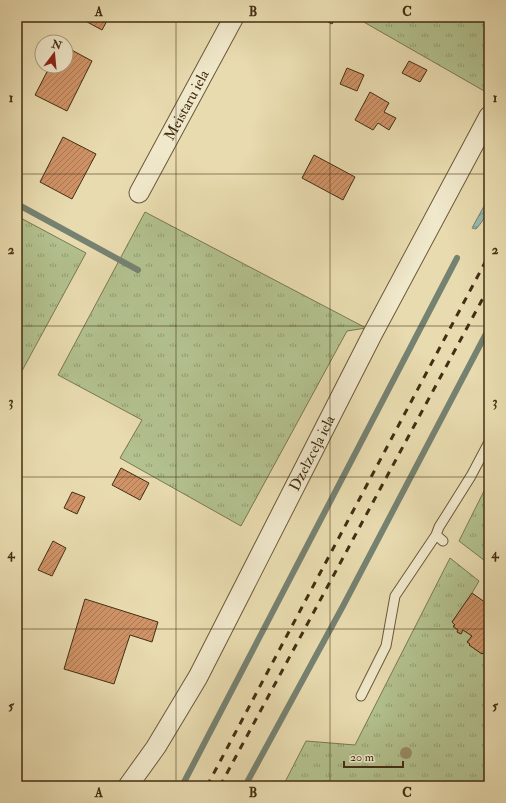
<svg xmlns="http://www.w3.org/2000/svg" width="506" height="803" font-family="'IM FELL Double Pica',serif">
  <defs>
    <pattern id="grass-tufts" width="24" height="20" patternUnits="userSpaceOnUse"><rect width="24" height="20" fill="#b2c18e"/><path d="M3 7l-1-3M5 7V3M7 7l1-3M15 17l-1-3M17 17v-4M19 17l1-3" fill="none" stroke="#929d73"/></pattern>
    <pattern id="water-waves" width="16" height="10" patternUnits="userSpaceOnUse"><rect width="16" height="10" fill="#98bab1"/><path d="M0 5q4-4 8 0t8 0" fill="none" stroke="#7e988f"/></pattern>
    <pattern id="building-hatch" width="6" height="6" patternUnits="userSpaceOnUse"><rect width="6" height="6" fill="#cf9367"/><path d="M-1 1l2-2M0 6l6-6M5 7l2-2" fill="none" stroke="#aa7853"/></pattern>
  </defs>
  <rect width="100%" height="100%" fill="#e8dbaf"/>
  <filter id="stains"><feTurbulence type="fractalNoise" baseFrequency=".005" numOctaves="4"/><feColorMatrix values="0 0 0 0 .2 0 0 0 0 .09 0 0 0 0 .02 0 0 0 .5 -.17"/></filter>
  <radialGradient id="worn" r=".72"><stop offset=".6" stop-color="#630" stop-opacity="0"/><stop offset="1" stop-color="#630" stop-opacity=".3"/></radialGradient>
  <path fill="url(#grass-tufts)" stroke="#7a7850" d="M355 17H489V87L486 92Z
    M145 212 366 328 347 331 241 526 120 458 142 420 58 375Z
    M17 216 86 253 17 380Z
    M489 481V564L459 541Z
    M450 558 479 581 472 593 452 622 455 625 453 627 458 630 457 632 461 634 463 630 472 636 467 642 470 644 469 645 482 654 483 653 489 657V786H283L306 741 355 745Z"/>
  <path fill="url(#water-waves)" stroke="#768271" d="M489 197C489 211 485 219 476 229L472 228Z"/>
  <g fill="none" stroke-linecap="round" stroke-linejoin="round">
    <path stroke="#768271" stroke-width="6" d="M17 204 138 270
      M182 786 457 258
      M245 786 343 606 489 328"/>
  </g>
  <path fill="url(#building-hatch)" stroke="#432e12" d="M78 17H109L102 30Z
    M319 17H336L332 24Z
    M66 47 92 61 67 111 35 95 50 66H66Z
    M409 61 427 70 420 82 402 73Z
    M347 68 364 75 357 91 340 84Z
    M370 92 389 103 384 112 396 118 389 130 378 123 373 130 355 120Z
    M63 137 96 154 72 199 40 182Z
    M314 155 355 177 343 200 302 178Z
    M121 468 149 483 140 500 112 485Z
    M72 492 85 497 77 514 64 508Z
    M53 541 66 548 52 576 38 570Z
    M472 593 489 605V657L483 653 482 654 469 645 470 644 467 642 472 636 463 630 461 634 457 632 458 630 453 626 455 625 452 622Z
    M85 599 158 622 152 642 130 635 114 684 64 669Z"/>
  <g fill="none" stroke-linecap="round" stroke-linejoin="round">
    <g stroke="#6c5939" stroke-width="11">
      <path id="service" d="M443 541 436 535 439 527 471 476 489 442
        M361 696 386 646 395 596 436 535"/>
    </g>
    <g stroke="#6c5939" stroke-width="21">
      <g id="minor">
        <path id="s1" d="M139 193 234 17"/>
        <path id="s2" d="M128 786 156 747 198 677 372 335 489 116"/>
      </g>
    </g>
    <use href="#service" stroke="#f0e8cb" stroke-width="9"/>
    <use href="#minor" stroke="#f0e8cb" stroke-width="19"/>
    <path stroke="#432e12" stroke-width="3" stroke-dasharray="7 7" stroke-linecap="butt" d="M207 786 489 255
      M220 786 489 287"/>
  </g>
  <circle fill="#998c66" cx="406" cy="753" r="6"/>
  <path fill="none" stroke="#432e12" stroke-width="1" stroke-opacity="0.55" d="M176 17V786M330 17V786M17 174H489M17 326H489M17 477H489M17 629H489"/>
  <g text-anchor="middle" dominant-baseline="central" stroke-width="3.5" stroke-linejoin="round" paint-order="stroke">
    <g font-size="15" fill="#432e12" stroke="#f0e8cb">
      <text stroke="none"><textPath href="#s1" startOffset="100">Meistaru iela</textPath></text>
      <text stroke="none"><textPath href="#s2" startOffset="381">Dzelzceļa iela</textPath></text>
    </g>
  </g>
  <rect width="506" height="803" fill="none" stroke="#e8dbaf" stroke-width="44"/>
  <g transform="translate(54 54) rotate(16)"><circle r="19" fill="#f0e8cb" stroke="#ab9e81"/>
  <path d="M0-3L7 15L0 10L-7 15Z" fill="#8f2418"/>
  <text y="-6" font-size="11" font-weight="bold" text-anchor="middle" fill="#432e12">N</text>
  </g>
  <path d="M344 761v6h59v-6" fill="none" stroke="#432e12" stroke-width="2"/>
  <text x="350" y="761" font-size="12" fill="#432e12" stroke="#f0e8cb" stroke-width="3" paint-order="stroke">20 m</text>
  <rect x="22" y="22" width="462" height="759" fill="none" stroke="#432e12" stroke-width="1.5"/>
  <g font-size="13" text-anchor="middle" font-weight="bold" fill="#432e12">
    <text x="99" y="16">A</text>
    <text x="253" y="16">B</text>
    <text x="407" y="16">C</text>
    <text x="11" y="102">1</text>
    <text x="495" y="102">1</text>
    <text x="11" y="254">2</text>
    <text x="495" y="254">2</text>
    <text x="11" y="406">3</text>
    <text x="495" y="406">3</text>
    <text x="11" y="558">4</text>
    <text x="495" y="558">4</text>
    <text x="11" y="710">5</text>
    <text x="495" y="710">5</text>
    <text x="99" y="797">A</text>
    <text x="253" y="797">B</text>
    <text x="407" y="797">C</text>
  </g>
  <rect width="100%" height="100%" filter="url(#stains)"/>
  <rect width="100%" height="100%" fill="url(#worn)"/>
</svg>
